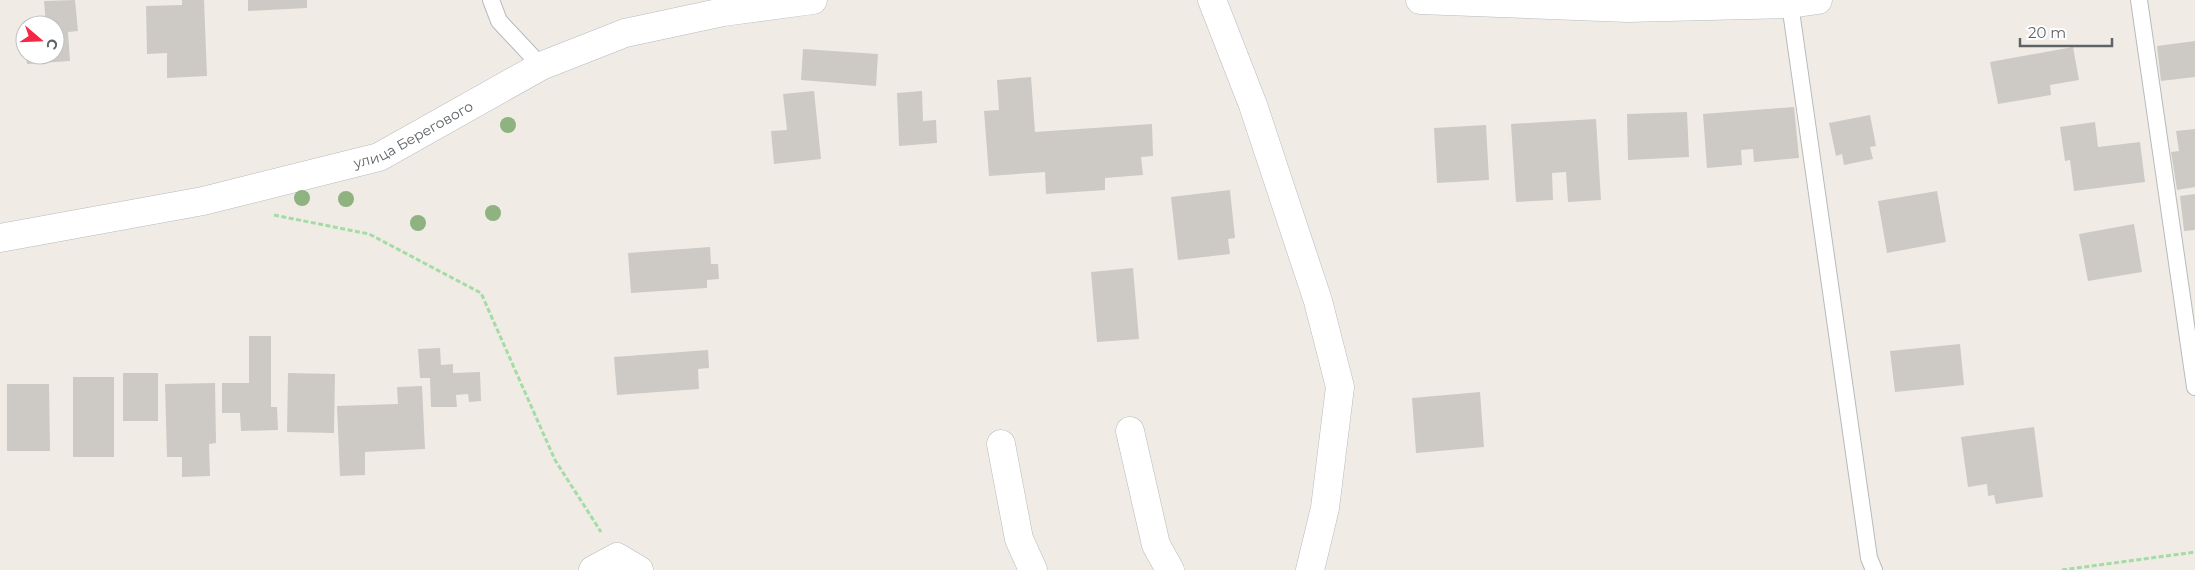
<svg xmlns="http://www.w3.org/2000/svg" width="2195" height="570" font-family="Montserrat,sans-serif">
  <rect width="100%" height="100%" fill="#f0ece5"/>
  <path fill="#cdc9c4" d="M75 0 78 31 68 32 70 61 27 64 26 55H55V25H46L44 1Z
    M182 0H204L207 76 167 78V53L147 54 146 6 182 5Z
    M248 0H307V8L248 11Z
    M2195 41V77L2161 81 2157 46Z
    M2073 47 2079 80 2050 85 2051 95 1998 104 1990 62Z
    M803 49 878 54 876 86 801 80Z
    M1031 77 1035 132 1152 124 1153 156 1141 157 1143 175 1105 178V190L1046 194 1045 172 989 176 984 111 999 110 997 80Z
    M814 91 821 159 774 164 771 131 787 130 783 94Z
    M922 91 923 121 936 120 937 143 899 146 897 93Z
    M1794 107 1799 158 1754 162 1753 149 1741 150 1742 165 1707 168 1703 114Z
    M1687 112 1689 157 1628 160 1627 114Z
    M1870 115 1876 146 1870 147 1873 159 1844 165 1842 154 1836 156 1829 123Z
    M1596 119 1601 200 1568 202 1566 172 1552 173 1553 200 1516 202 1511 124Z
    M2095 122 2098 147 2140 142 2145 182 2074 191 2070 160 2065 161 2060 127Z
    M1486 125 1489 180 1437 183 1434 128Z
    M2195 129V187L2177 190 2171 152 2179 151 2176 131Z
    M1230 190 1235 238 1228 239 1230 254 1178 260 1171 197Z
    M1937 191 1946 242 1887 253 1878 201Z
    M2195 194V230L2184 231 2180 196Z
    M2134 224 2142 272 2088 281 2079 234Z
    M710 247 711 264H718L719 279 707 280V288L631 293 628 253Z
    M1133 268 1139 339 1097 342 1091 272Z
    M249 336H271V407H277L278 430 241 431 240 413H222V383H249Z
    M1960 344 1964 385 1895 392 1890 351Z
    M440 348 441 365 453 364V373L480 372 481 401 469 402 468 394 456 395 457 407H431L430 378H420L418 349Z
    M708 350 709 368 698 369 699 389 617 395 614 357Z
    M123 373H158V421H123Z
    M288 373 335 374 334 433 287 432Z
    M73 377H114V457H73Z
    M215 383 216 443 209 444 210 476 182 477V457H167L165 384Z
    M7 384H49L50 451H7Z
    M422 386 425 449 365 452V475L340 476 337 406 398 404 397 387Z
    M1480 392 1484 447 1416 453 1412 398Z
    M2034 427 2043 497 1996 504 1994 495 1988 496 1987 484 1968 487 1961 437Z"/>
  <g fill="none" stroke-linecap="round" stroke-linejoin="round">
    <g stroke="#b6babd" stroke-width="18">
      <path id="lane" d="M491 0 499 21 541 66
        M2139 0 2195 387
        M1790 4 1869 558 1874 570"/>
    </g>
    <g stroke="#b6babd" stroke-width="29">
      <g id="street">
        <path d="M1212 0 1253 105 1318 301 1340 387 1325 508 1310 570"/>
        <path d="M1420 0 1627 8 1790 4 1818 0"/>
        <path id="s1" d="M0 238 203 201 379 157 541 66 625 33 723 12 813 0"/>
        <path d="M1130 431 1156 545 1170 570"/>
        <path d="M1001 444 1019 539 1033 570"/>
        <path d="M593 570 617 557 639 570"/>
      </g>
    </g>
    <path stroke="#a3dca5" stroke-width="3" stroke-dasharray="5 2.5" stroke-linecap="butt" d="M274 215 369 234 481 293 555 460 601 532
      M2062 570 2195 552"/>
    <use href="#lane" stroke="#fff" stroke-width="16"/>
    <use href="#street" stroke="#fff" stroke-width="28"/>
  </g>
  <g fill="#8eb381">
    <circle cx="508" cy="125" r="8"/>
    <circle cx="302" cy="198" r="8"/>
    <circle cx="346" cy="199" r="8"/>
    <circle cx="493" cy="213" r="8"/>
    <circle cx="418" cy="223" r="8"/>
  </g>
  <g text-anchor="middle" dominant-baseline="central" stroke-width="5" stroke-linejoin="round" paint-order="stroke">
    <g font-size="14" fill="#5d6367" stroke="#fff">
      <text stroke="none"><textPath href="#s1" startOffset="428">улица Берегового</textPath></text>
    </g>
  </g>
  <g transform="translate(40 40) rotate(109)"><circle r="24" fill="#ffffff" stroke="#bec1c2"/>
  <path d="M0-4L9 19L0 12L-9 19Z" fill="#f52743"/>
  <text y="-8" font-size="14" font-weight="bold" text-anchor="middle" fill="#5d6367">С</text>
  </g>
  <path d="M2020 38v8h92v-8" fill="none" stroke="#5d6367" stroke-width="2.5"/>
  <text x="2028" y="38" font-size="15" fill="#5d6367" stroke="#ffffff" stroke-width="4" paint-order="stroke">20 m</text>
</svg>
